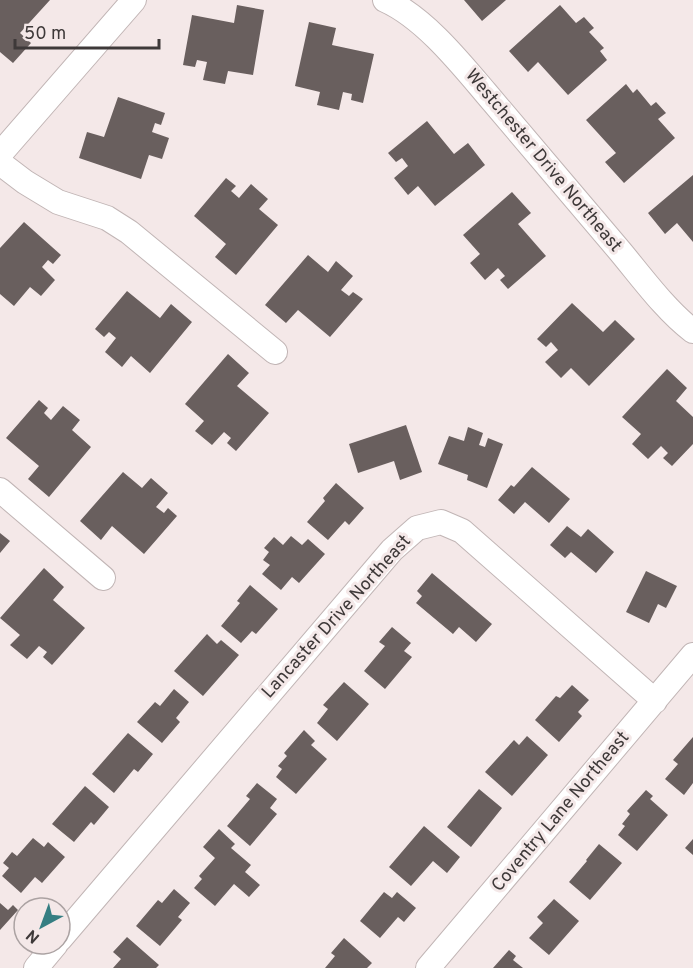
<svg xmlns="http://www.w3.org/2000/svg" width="693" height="968" font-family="Overpass,sans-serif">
  <rect width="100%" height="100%" fill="#f4e8e8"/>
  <path fill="#695f5e" d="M0 0H50L20 33 31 43 13 63 0 52Z
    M464 0H506L482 21Z
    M237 5 264 10 253 75 228 71 225 84 203 80 207 62 197 60 195 67 183 65 192 15 234 23Z
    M560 5 576 23 584 17 594 28 589 32 604 48 600 51 607 60 568 95 538 62 528 72 509 51Z
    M309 22 336 28 332 45 374 54 363 103 351 100 352 94 343 92 339 110 317 105 320 92 295 86Z
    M626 84 633 93 637 89 651 106 656 102 666 113 658 119 675 138 624 183 605 162 616 153 586 120Z
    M118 97 165 113 161 125 155 123 152 132 169 138 162 159 149 155 141 179 79 158 87 132 104 137Z
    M427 121 454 154 468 143 485 165 435 206 418 186 408 195 394 178 408 166 402 158 396 162 388 153Z
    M693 175V242L677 223 665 234 648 213Z
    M226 178 236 186 231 191 239 198 251 184 268 199 259 209 278 225 236 275 215 257 226 244 194 216Z
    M512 192 531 213 518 224 546 256 508 289 500 280 505 276 498 268 485 280 470 263 480 254 463 235Z
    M24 222 61 255 53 264 48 260 42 267 55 280 41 296 30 287 14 306 0 294V248Z
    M308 255 328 272 336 261 353 276 341 290 349 296 353 292 363 299 330 337 298 310 286 323 265 305Z
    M127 291 160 318 171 304 192 322 150 373 131 356 122 367 105 352 116 338 109 332 104 337 95 329Z
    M572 303 603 332 615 320 635 339 589 386 571 368 561 378 545 362 558 350 551 342 546 347 537 339Z
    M228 354 249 373 237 386 269 413 236 451 227 443 231 438 224 432 212 445 195 431 204 421 185 404Z
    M667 369 687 388 676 401 693 417V444L672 466 663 458 668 453 661 446 648 459 632 444 641 434 622 417Z
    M39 400 48 408 44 413 51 420 63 406 80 420 72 430 91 447 49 497 28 479 39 466 6 438Z
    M406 425 422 472 400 480 394 461 358 473 349 444Z
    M468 427 483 433 479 445 485 447 488 438 503 444 487 488 467 480 468 475 438 464 449 436 464 441Z
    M532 467 570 499 549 523 525 502 514 514 498 500 511 485 514 487Z
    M123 472 142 488 151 478 168 493 156 507 164 513 168 508 177 516 144 554 112 526 101 540 80 521Z
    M336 483 364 508 349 525 345 521 328 540 307 522 325 501 323 498Z
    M567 526 581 537 588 529 614 552 596 573 571 552 565 558 550 545Z
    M0 533 10 541 0 553Z
    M291 536 302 545 308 539 325 554 299 583 292 577 281 590 262 574 270 565 263 560 269 552 264 548 274 537 283 545Z
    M44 568 64 587 53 600 85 628 52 665 43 657 47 652 39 646 27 659 10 645 20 635 0 618Z
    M646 571 677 586 666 608 658 604 649 623 626 612Z
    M432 573 492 624 476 642 459 627 453 634 416 603 422 596 417 591Z
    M250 585 278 609 256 634 252 631 241 643 221 626 240 603 237 601Z
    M392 627 411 643 404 651 412 657 385 689 364 671 385 646 379 642Z
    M207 634 217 644 221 640 239 655 203 696 174 671Z
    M344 682 369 704 337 741 317 723 328 709 323 705Z
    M572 685 589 700 578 712 582 716 559 742 535 720 556 696 560 698Z
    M174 689 189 702 176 718 180 722 162 743 137 722 155 702 160 706Z
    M304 730 315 741 311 745 327 759 296 794 276 777 282 769 278 766 287 756 284 753Z
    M128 733 153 754 138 772 134 769 114 793 92 774Z
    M527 736 548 755 512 796 485 772 514 740 519 745Z
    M693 737V783L684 795 665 779 678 764 673 760Z
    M257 783 277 799 270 808 277 814 250 846 227 826 250 799 246 796Z
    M85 786 109 807 94 825 91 822 74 842 52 824Z
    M479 789 502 808 471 847 447 827Z
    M646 790 653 796 650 799 668 815 637 851 618 835 625 826 622 824 630 814 627 811Z
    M424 826 460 857 447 873 433 861 411 886 389 867Z
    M219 829 235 844 231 848 251 865 245 872 260 885 249 897 234 884 215 906 194 888 202 879 199 876 215 858 203 847Z
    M33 838 44 847 48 842 65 857 42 883 35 877 21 893 2 876 9 868 3 863 12 852 17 856Z
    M693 839V855L685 848Z
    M599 844 622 863 590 900 569 882 587 861 586 860Z
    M174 889 190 903 178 917 182 920 160 946 136 926 158 900 162 903Z
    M384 892 392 898 397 892 416 908 404 922 398 917 380 938 360 921Z
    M554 899 579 921 549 955 529 938 543 923 537 917Z
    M0 903 8 910 13 905 18 910 0 930Z
    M127 937 159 965 156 968H113L121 959 113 952Z
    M344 938 372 963 367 968H325L335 956 331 953Z
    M509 950 516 956 513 960 523 968H493Z"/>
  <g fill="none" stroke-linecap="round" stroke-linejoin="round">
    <g stroke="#c1b5b5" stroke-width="26">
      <path id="minor" d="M385 0C423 17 458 60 485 92 530 145 574 197 619 250 640 275 666 311 693 331
        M0 154 134 0
        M0 163 25 182 58 202 107 218 129 232 275 352
        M0 490 103 578
        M60 939 392 550 417 528 441 522 462 531 655 701
        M36 968 56 944
        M428 968 693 655"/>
    </g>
    <use href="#minor" stroke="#fff" stroke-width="24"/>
  </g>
  <g text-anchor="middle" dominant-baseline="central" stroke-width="6" stroke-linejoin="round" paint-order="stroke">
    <g font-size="18" fill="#3e3939" stroke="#f4e8e8">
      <text transform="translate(543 161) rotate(50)">Westchester Drive Northeast</text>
      <text transform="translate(337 617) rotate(-48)">Lancaster Drive Northeast</text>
      <text transform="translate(561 812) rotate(-50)">Coventry Lane Northeast</text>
    </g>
  </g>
  <g transform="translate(42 926) rotate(221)"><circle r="28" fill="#f4e8e8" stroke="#aba2a2" stroke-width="1.5"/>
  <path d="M0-4.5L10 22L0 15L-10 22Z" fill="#357e82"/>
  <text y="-9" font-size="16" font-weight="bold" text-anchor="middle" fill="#3e3939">N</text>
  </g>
  <path d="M15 39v9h144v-9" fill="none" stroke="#3e3939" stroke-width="3"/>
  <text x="24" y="39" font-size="18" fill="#3e3939" stroke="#f4e8e8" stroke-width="4.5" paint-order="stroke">50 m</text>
</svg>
